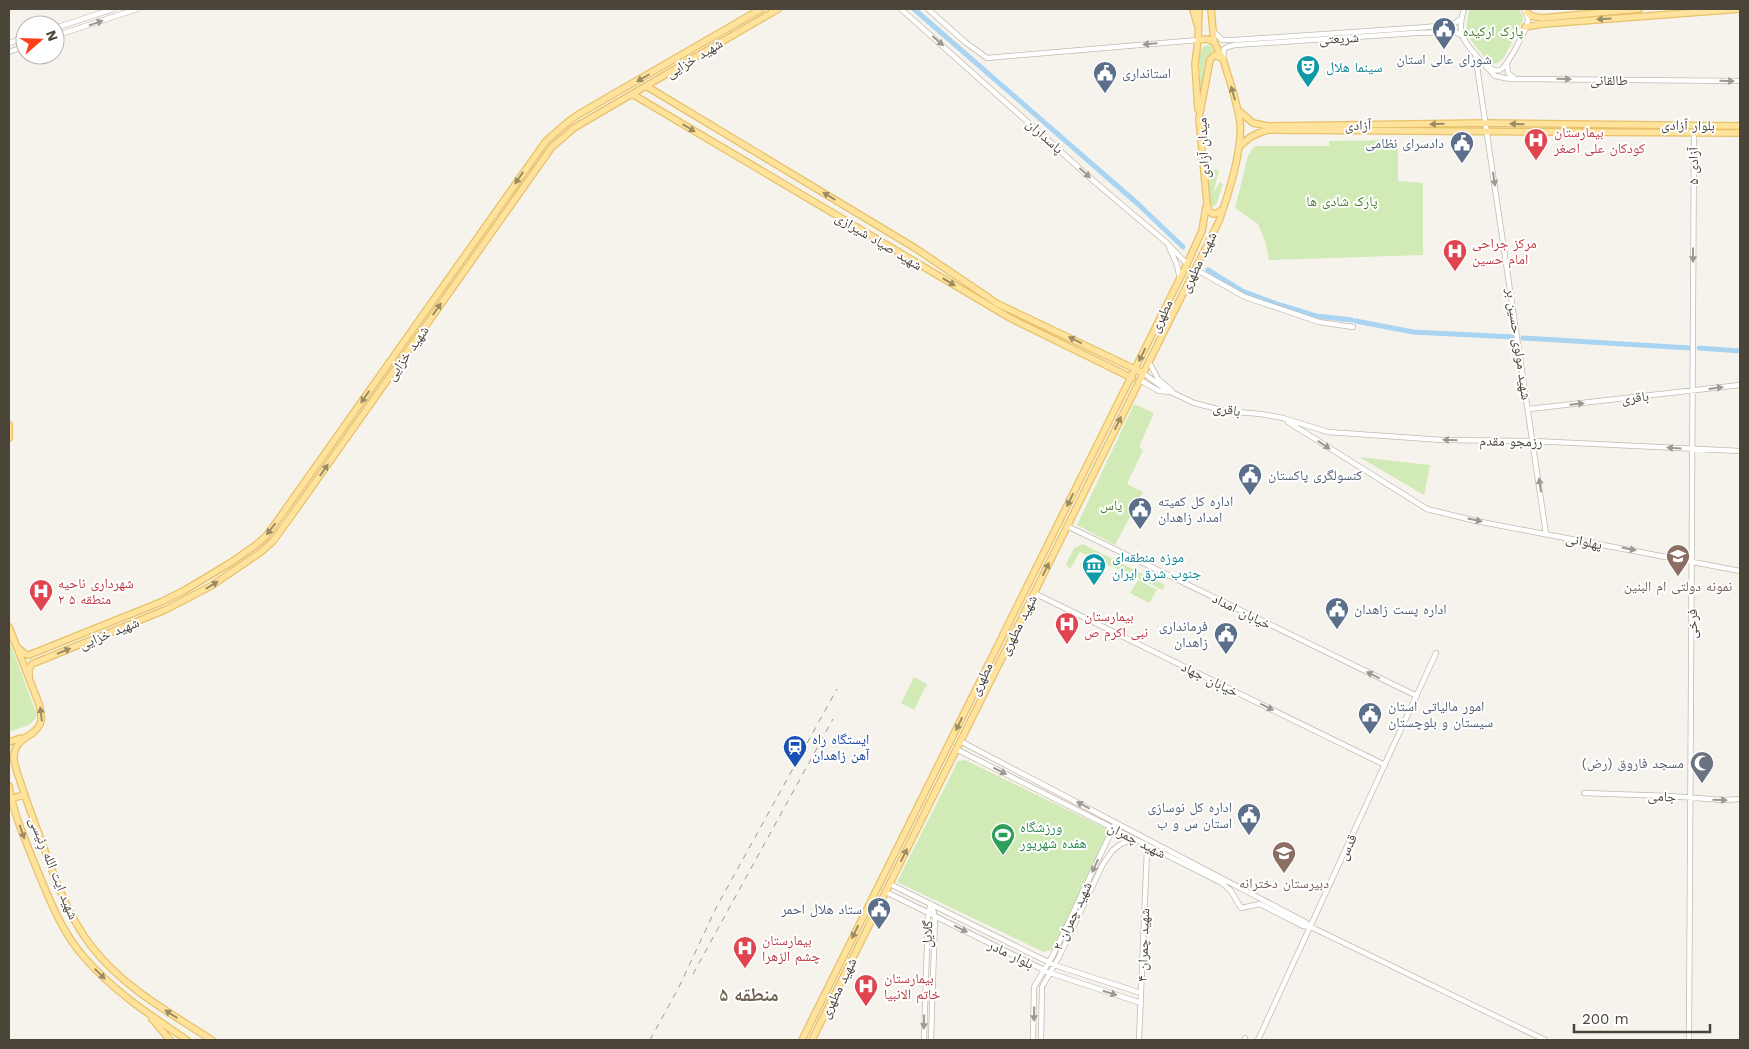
<svg xmlns="http://www.w3.org/2000/svg" width="1749" height="1049" font-family="'Work Sans','Noto Naskh Arabic',sans-serif">
  <rect width="100%" height="100%" fill="#f6f3ec"/>
  <path fill="#d2eab5" d="M1470 9H1518L1523 16V20L1505 56 1498 63 1492 64 1488 61C1472 40 1461 37 1470 9Z
    M1208 45 1211 46 1214 52 1205 65 1201 100 1199 53 1204 46Z
    M1398 140V181L1423 183V255L1269 260 1266 244 1258 224 1235 208 1248 156 1253 148 1258 146H1329V141Z
    M1207 169 1219 170 1213 194 1220 182 1223 184 1216 205 1213 206 1210 203Z
    M1134 404 1154 413 1139 447 1143 450 1127 484 1143 492 1115 545 1077 525Z
    M1359 457 1430 465 1424 495 1366 461Z
    M1083 544 1165 585 1163 590 1080 552 1070 569 1066 564 1074 548Z
    M1138 580 1155 589 1158 588 1149 603 1130 593Z
    M9 640 37 715C34 726 18 728 9 732Z
    M914 677 927 684 914 710 901 703Z
    M965 760 1109 830 1053 949 1044 952 897 882 958 761Z"/>
  <g fill="none" stroke-linecap="round" stroke-linejoin="round">
    <path stroke="#a9d4f2" stroke-width="5" d="M914 9 1138 204 1183 247
      M1208 270 1242 291 1280 305 1316 316 1352 320
      M1356 321 1413 332 1513 337
      M1523 338 1690 348
      M1699 348 1740 351"/>
    <g stroke="#c2bbae" stroke-width="6">
      <path id="minor" d="M901 9 1096 183 1167 243 1187 264
        M928 9 965 42 987 58 1198 40
        M1464 9C1462 16 1460 24 1461 32 1463 42 1488 74 1500 70 1507 67 1528 27 1528 20 1528 15 1526 12 1524 9
        M55 28 113 9
        M1214 32 1222 40H1235L1428 27 1455 23 1462 18
        M55 36 137 9
        M9 43 25 38
        M9 52 25 46
        M1475 53 1546 534
        M1223 59 1224 49 1227 47 1235 45 1415 33 1455 32 1463 36
        M1484 64 1495 76 1510 79 1740 81
        M1507 65 1508 73 1514 78
        M1169 247 1177 265 1180 279
        M1195 269 1245 297 1319 322 1353 327
        M1149 362 1158 379 1173 392
        M1143 373 1165 389
        M1140 380 1159 391 1171 392 1194 403 1225 411 1261 414 1283 418 1328 432 1443 440 1533 441 1740 451
        M1529 409 1740 385
        M1288 422 1427 509 1476 521 1740 571
        M1067 526 1417 696
        M1034 593 1385 765
        M960 741 1305 922 1311 927 1545 1040
        M956 749 1222 883 1231 891 1241 908 1260 904 1303 926 1311 927
        M1584 793 1669 796 1723 800 1740 799
        M890 884 1054 965 1141 993
        M886 892 1050 973 1141 1003
        M924 1040 928 913 931 904
        M931 1040 935 917 932 906
        M1033 1040 1034 987 1053 955 1114 826
        M1041 1040 1042 987 1059 957 1103 864 1113 850 1121 844 1134 839
        M1139 1040 1147 850
        M1245 1040V1038
        M1258 1040 1436 653
        M1689 1040 1694 132"/>
    </g>
    <g stroke="#e6c16a" stroke-width="8">
      <path id="major" d="M1193 9 1197 24
        M1211 9 1214 42 1222 57
        M1527 12 1531 16 1542 18 1639 9
        M1525 27 1543 24 1740 9
        M1198 40 1207 39 1214 42
        M646 86 915 248 998 304 1143 373
        M632 94 1010 318 1132 378
        M1198 109 1195 64 1198 40 1199 9
        M1238 110 1253 123 1268 126 1485 123 1740 126
        M1239 147C1248 138 1255 133 1268 130L1740 133
        M9 425V438
        M9 627 39 704C42 717 44 725 32 733
        M17 647 25 654 29 655 161 602 185 590 230 563 256 545 267 535 280 517 546 141 569 121 579 114 761 9
        M29 677V669L32 664 165 610 211 586 261 552 273 541 287 522 552 147 574 128 584 122 778 9
        M33 733C21 740 13 745 14 761 20 784 29 807 37 829 52 869 65 913 92 947 123 987 170 1013 212 1040
        M9 742 21 738
        M9 786C13 812 24 837 34 862 47 894 60 929 83 956 113 991 150 1015 187 1040
        M11 801 16 797 25 795
        M152 1019 170 1040
        M802 1040 1187 264 1202 231 1206 207
        M812 1040 1219 221C1228 196 1243 148 1240 122 1237 101 1229 79 1223 59L1215 55 1210 60 1199 118 1207 204 1209 211 1213 214 1217 213 1223 209"/>
    </g>
    <use href="#minor" stroke="#fff" stroke-width="4.5"/>
    <use href="#major" stroke="#ffe39c" stroke-width="5.5"/>
    <path stroke="#9a9a9a" stroke-width="1" stroke-dasharray="6 6" stroke-linecap="butt" d="M693 974 833 719
      M650 1040 679 987 717 906 837 689"/>
  </g>
  <defs><path id="oneway-solid" d="M-6-.8H1V-3.2L6.5 0L1 3.2V.8H-6Z" transform="scale(1.25)"/></defs>
  <g fill="#9c8c66">
    <use href="#oneway-solid" transform="translate(1604 19) rotate(176)"/>
    <use href="#oneway-solid" transform="translate(643 78) rotate(150)"/>
    <use href="#oneway-solid" transform="translate(1233 93) rotate(-106)"/>
    <use href="#oneway-solid" transform="translate(1437 124) rotate(179)"/>
    <use href="#oneway-solid" transform="translate(1517 124) rotate(-178)"/>
    <use href="#oneway-solid" transform="translate(689 128) rotate(31)"/>
    <use href="#oneway-solid" transform="translate(519 178) rotate(125)"/>
    <use href="#oneway-solid" transform="translate(829 196) rotate(-149)"/>
    <use href="#oneway-solid" transform="translate(949 282) rotate(31)"/>
    <use href="#oneway-solid" transform="translate(437 309) rotate(-55)"/>
    <use href="#oneway-solid" transform="translate(1075 340) rotate(-154)"/>
    <use href="#oneway-solid" transform="translate(1142 355) rotate(116)"/>
    <use href="#oneway-solid" transform="translate(365 397) rotate(125)"/>
    <use href="#oneway-solid" transform="translate(1118 423) rotate(-64)"/>
    <use href="#oneway-solid" transform="translate(324 470) rotate(-55)"/>
    <use href="#oneway-solid" transform="translate(1070 500) rotate(116)"/>
    <use href="#oneway-solid" transform="translate(271 529) rotate(128)"/>
    <use href="#oneway-solid" transform="translate(1046 569) rotate(-64)"/>
    <use href="#oneway-solid" transform="translate(212 585) rotate(-31)"/>
    <use href="#oneway-solid" transform="translate(64 651) rotate(-22)"/>
    <use href="#oneway-solid" transform="translate(41 714) rotate(-97)"/>
    <use href="#oneway-solid" transform="translate(959 724) rotate(116)"/>
    <use href="#oneway-solid" transform="translate(22 832) rotate(71)"/>
    <use href="#oneway-solid" transform="translate(904 855) rotate(-64)"/>
    <use href="#oneway-solid" transform="translate(855 932) rotate(116)"/>
    <use href="#oneway-solid" transform="translate(100 974) rotate(45)"/>
    <use href="#oneway-solid" transform="translate(171 1014) rotate(-147)"/>
  </g>
  <g fill="#9c9892">
    <use href="#oneway-solid" transform="translate(96 23) rotate(-19)"/>
    <use href="#oneway-solid" transform="translate(938 41) rotate(41)"/>
    <use href="#oneway-solid" transform="translate(1150 44) rotate(175)"/>
    <use href="#oneway-solid" transform="translate(1564 79) rotate(1)"/>
    <use href="#oneway-solid" transform="translate(1727 81) rotate(1)"/>
    <use href="#oneway-solid" transform="translate(1085 173) rotate(42)"/>
    <use href="#oneway-solid" transform="translate(1494 179) rotate(81)"/>
    <use href="#oneway-solid" transform="translate(1693 255) rotate(90)"/>
    <use href="#oneway-solid" transform="translate(1716 388) rotate(-7)"/>
    <use href="#oneway-solid" transform="translate(1577 404) rotate(-6)"/>
    <use href="#oneway-solid" transform="translate(1450 440) rotate(-179)"/>
    <use href="#oneway-solid" transform="translate(1324 445) rotate(33)"/>
    <use href="#oneway-solid" transform="translate(1674 448) rotate(-177)"/>
    <use href="#oneway-solid" transform="translate(1540 485) rotate(-98)"/>
    <use href="#oneway-solid" transform="translate(1475 520) rotate(12)"/>
    <use href="#oneway-solid" transform="translate(1629 549) rotate(11)"/>
    <use href="#oneway-solid" transform="translate(1373 675) rotate(-154)"/>
    <use href="#oneway-solid" transform="translate(1267 707) rotate(26)"/>
    <use href="#oneway-solid" transform="translate(1000 771) rotate(27)"/>
    <use href="#oneway-solid" transform="translate(1720 800) rotate(2)"/>
    <use href="#oneway-solid" transform="translate(1083 805) rotate(-152)"/>
    <use href="#oneway-solid" transform="translate(1095 866) rotate(115)"/>
    <use href="#oneway-solid" transform="translate(961 929) rotate(26)"/>
    <use href="#oneway-solid" transform="translate(1110 993) rotate(18)"/>
    <use href="#oneway-solid" transform="translate(1034 1014) rotate(91)"/>
    <use href="#oneway-solid" transform="translate(924 1022) rotate(92)"/>
  </g>
  <defs>
    <g id="civic-pin" transform="scale(1.25)"><path d="M0 17L-7.5 6A9.5 9.5 0 1 1 7.5 6Z" fill="#5c6f8a" stroke="#fff"/><path d="M-.6-6.5H3V-4.5H.6V-3L4-1V1h2V6H-6V1h2V-1L-.6-3ZM-1.2 2.5V6h2.4V2.5Z" fill="#fff"/></g>
    <g id="theatre-pin" transform="scale(1.25)"><path d="M0 17L-7.5 6A9.5 9.5 0 1 1 7.5 6Z" fill="#0f9aa8" stroke="#fff"/><path d="M-5-5.5Q0-4 5-5.5V0Q5 5 0 6Q-5 5-5 0ZM-3.3-2.5H-1v1.5H-3.3ZM1-2.5H3.3v1.5H1ZM-2.8 1Q0 5.5 2.8 1Z" fill="#fff"/></g>
    <g id="hospital-pin" transform="scale(1.25)"><path d="M0 17L-7.5 6A9.5 9.5 0 1 1 7.5 6Z" fill="#e0444e" stroke="#fff"/><path d="M-5-5h3v3.5h4V-5h3V5h-3V1.5h-4V5h-3Z" fill="#fff"/></g>
    <g id="school-pin" transform="scale(1.25)"><path d="M0 17L-7.5 6A9.5 9.5 0 1 1 7.5 6Z" fill="#8d6e63" stroke="#fff"/><path d="M0-5L7-2L0 1L-7-2ZM-4 1L0 2.5L4 1V4Q0 6-4 4Z" fill="#fff"/></g>
    <g id="museum-pin" transform="scale(1.25)"><path d="M0 17L-7.5 6A9.5 9.5 0 1 1 7.5 6Z" fill="#0f9aa8" stroke="#fff"/><path d="M0-6L6-3V-2H-6V-3ZM-5-1h2V3h-2ZM-1-1h2V3h-2ZM3-1h2V3H3ZM-6 4H6V6H-6Z" fill="#fff"/></g>
    <g id="station-pin" transform="scale(1.25)"><path d="M0 17L-7.5 6A9.5 9.5 0 1 1 7.5 6Z" fill="#1a4fb4" stroke="#fff"/><path d="M-3-6H3Q5-6 5-4V2Q5 4 3 4L4.5 6H3L1.5 4h-3L-3 6H-4.5L-3 4Q-5 4-5 2V-4Q-5-6-3-6ZM-3.5-4v3h7v-3ZM-3.5 1v1.5H-2V1ZM2 1v1.5H3.5V1Z" fill="#fff"/></g>
    <g id="mosque-pin" transform="scale(1.25)"><path d="M0 17L-7.5 6A9.5 9.5 0 1 1 7.5 6Z" fill="#6b7280" stroke="#fff"/><path d="M3.5-4.9A6 6 0 1 0 3.5 4.9A5 5 0 1 1 3.5-4.9Z" fill="#fff"/></g>
    <g id="stadium-pin" transform="scale(1.25)"><path d="M0 17L-7.5 6A9.5 9.5 0 1 1 7.5 6Z" fill="#2e9e5b" stroke="#fff"/><path d="M0-5a6.5 5 0 1 0 0 10a6.5 5 0 1 0 0-10ZM-3.5-1.8h7v3.6h-7Z" fill="#fff"/></g>
  </defs>
  <g fill-rule="evenodd">
    <use href="#civic-pin" x="1444" y="29"/>
    <use href="#theatre-pin" x="1308" y="67"/>
    <use href="#civic-pin" x="1105" y="73"/>
    <use href="#hospital-pin" x="1536" y="140"/>
    <use href="#civic-pin" x="1462" y="143"/>
    <use href="#hospital-pin" x="1455" y="251"/>
    <use href="#civic-pin" x="1250" y="475"/>
    <use href="#civic-pin" x="1140" y="509"/>
    <use href="#school-pin" x="1678" y="556"/>
    <use href="#museum-pin" x="1094" y="565"/>
    <use href="#hospital-pin" x="41" y="591"/>
    <use href="#civic-pin" x="1337" y="609"/>
    <use href="#hospital-pin" x="1067" y="624"/>
    <use href="#civic-pin" x="1226" y="634"/>
    <use href="#civic-pin" x="1370" y="714"/>
    <use href="#station-pin" x="795" y="747"/>
    <use href="#mosque-pin" x="1702" y="763"/>
    <use href="#civic-pin" x="1249" y="815"/>
    <use href="#stadium-pin" x="1003" y="835"/>
    <use href="#school-pin" x="1284" y="853"/>
    <use href="#civic-pin" x="879" y="909"/>
    <use href="#hospital-pin" x="745" y="948"/>
    <use href="#hospital-pin" x="866" y="986"/>
  </g>
  <g text-anchor="middle" dominant-baseline="central" stroke-width="4" stroke-linejoin="round" paint-order="stroke">
    <g font-size="14" fill="#4a7f2a" stroke="#fff">
      <text x="1493" y="31">پارک ارکیده</text>
      <text x="1342" y="201">پارک شادی ها</text>
      <text x="1111" y="505">یاس</text>
    </g>
    <g font-size="14" fill="#4b4439" stroke="#fff">
      <text transform="translate(1339 38) rotate(-3)">شریعتی</text>
      <text transform="translate(694 58) rotate(-31)">شهید خزایی</text>
      <text x="1609" y="80">طالقانی</text>
      <text transform="translate(1358 125) rotate(-1)">آزادی</text>
      <text transform="translate(1688 125) rotate(1)">بلوار آزادی</text>
      <text transform="translate(1045 136) rotate(42)">پاسداران</text>
      <text transform="translate(1203 148) rotate(-93)">میدان آزادی</text>
      <text transform="translate(1693 166) rotate(-90)">آزادی ۵</text>
      <text transform="translate(879 241) rotate(31)">شهید صیاد شیرازی</text>
      <text transform="translate(1198 262) rotate(-64)">شهید مطهری</text>
      <text transform="translate(1161 316) rotate(-64)">مطهری</text>
      <text transform="translate(1519 344) rotate(82)">شهید مولوی حسین بر</text>
      <text transform="translate(407 353) rotate(-55)">شهید خزایی</text>
      <text transform="translate(1635 397) rotate(-6)">باقری</text>
      <text transform="translate(1227 409) rotate(9)">باقری</text>
      <text transform="translate(1511 441) rotate(1)">رزمجو مقدم</text>
      <text transform="translate(1584 541) rotate(11)">پهلوانی</text>
      <text transform="translate(1242 611) rotate(26)">خیابان امداد</text>
      <text transform="translate(1692 624) rotate(-90)">فرخی</text>
      <text transform="translate(1018 625) rotate(-63)">شهید مطهری</text>
      <text transform="translate(109 633) rotate(-22)">شهید خزایی</text>
      <text transform="translate(981 679) rotate(-64)">مطهری</text>
      <text transform="translate(1210 679) rotate(26)">خیابان جهاد</text>
      <text transform="translate(1662 796) rotate(3)">جامی</text>
      <text transform="translate(1137 840) rotate(27)">شهید چمران</text>
      <text transform="translate(1347 847) rotate(-65)">قدس</text>
      <text transform="translate(54 868) rotate(68)">شهید ایت الله رِئیسی</text>
      <text transform="translate(1072 916) rotate(-65)">شهید چمران ۲</text>
      <text transform="translate(927 934) rotate(-88)">گلایل</text>
      <text transform="translate(1143 945) rotate(-88)">شهید چمران ۴</text>
      <text transform="translate(1011 954) rotate(26)">بلوار مادر</text>
      <text transform="translate(838 988) rotate(-64)">شهید مطهری</text>
    </g>
    <g font-size="14" fill="#4e5e75" stroke="#fff" text-anchor="start">
      <text x="1444" y="59" text-anchor="middle">شورای عالی استان</text>
      <text x="1122" y="73">استانداری</text>
      <text x="1444" y="143" text-anchor="end">دادسرای نظامی</text>
      <text x="1268" y="475">کنسولگری پاکستان</text>
      <text x="1158" y="501">اداره کل کمیته<tspan x="1158" dy="16">امداد زاهدان</tspan></text>
      <text x="1354" y="609">اداره پست زاهدان</text>
      <text x="1208" y="626" text-anchor="end">فرمانداری<tspan x="1208" dy="16">زاهدان</tspan></text>
      <text x="1388" y="706">امور مالیاتی استان<tspan x="1388" dy="16">سیستان و بلوچستان</tspan></text>
      <text x="1232" y="807" text-anchor="end">اداره کل نوسازی<tspan x="1232" dy="16">استان س و ب</tspan></text>
      <text x="862" y="909" text-anchor="end">ستاد هلال احمر</text>
    </g>
    <g font-size="14" fill="#0d838f" stroke="#fff" text-anchor="start">
      <text x="1326" y="67">سینما هلال</text>
      <text x="1112" y="557">موزه منطقه‌ای<tspan x="1112" dy="16">جنوب شرق ایران</tspan></text>
    </g>
    <g font-size="14" fill="#be3a42" stroke="#fff" text-anchor="start">
      <text x="1554" y="132">بیمارستان<tspan x="1554" dy="16">کودکان علی اصغر</tspan></text>
      <text x="1472" y="243">مرکز جراحی<tspan x="1472" dy="16">امام حسین</tspan></text>
      <text x="58" y="583">شهرداری ناحیه<tspan x="58" dy="16">۲ منطقه ۵</tspan></text>
      <text x="1084" y="616">بیمارستان<tspan x="1084" dy="16">نبی اکرم ص</tspan></text>
      <text x="762" y="940">بیمارستان<tspan x="762" dy="16">چشم الزهرا</tspan></text>
      <text x="884" y="978">بیمارستان<tspan x="884" dy="16">خاتم الانبیا</tspan></text>
    </g>
    <g font-size="14" fill="#785e54" stroke="#fff">
      <text x="1678" y="586">نمونه دولتی ام البنین</text>
      <text x="1284" y="883">دبیرستان دخترانه</text>
    </g>
    <g font-size="14" fill="#164399" stroke="#fff" text-anchor="start">
      <text x="812" y="739">ایستگاه راه<tspan x="812" dy="16">آهن زاهدان</tspan></text>
    </g>
    <g font-size="14" fill="#5b616d" stroke="#fff" text-anchor="end">
      <text x="1684" y="763">مسجد فاروق (رض)</text>
    </g>
    <g font-size="14" fill="#27864d" stroke="#fff" text-anchor="start">
      <text x="1020" y="827">ورزشگاه<tspan x="1020" dy="16">هفده شهریور</tspan></text>
    </g>
    <g font-size="19" font-weight="bold" fill="#6e6250" stroke="#fff">
      <text x="749" y="994">منطقه ۵</text>
    </g>
  </g>
  <rect width="1749" height="1049" fill="none" stroke="#4b4439" stroke-width="20"/>
  <g transform="translate(40 40) rotate(70)"><circle r="24" fill="#ffffff" stroke="#b7b4b0"/>
  <path d="M0-4L9 19L0 12L-9 19Z" fill="#fc3f1d"/>
  <text y="-8" font-size="14" font-weight="bold" text-anchor="middle" fill="#4b4439">N</text>
  </g>
  <path d="M1574 1024v8h136v-8" fill="none" stroke="#4b4439" stroke-width="2.5"/>
  <text x="1582" y="1024" font-size="15" fill="#4b4439" stroke="#ffffff" stroke-width="4" paint-order="stroke">200 m</text>
</svg>
